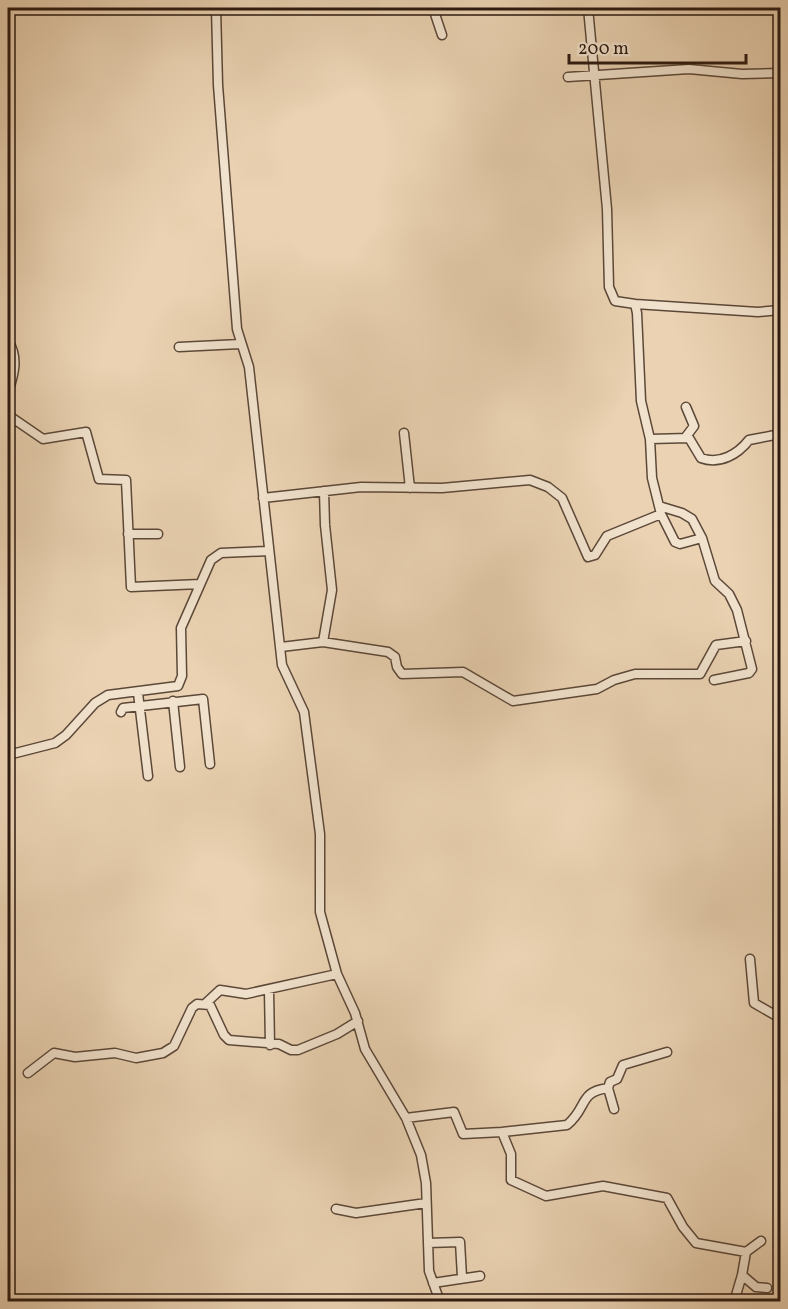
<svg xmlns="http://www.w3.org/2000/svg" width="788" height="1309" font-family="Vollkorn,serif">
  <rect width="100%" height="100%" fill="#ead2b2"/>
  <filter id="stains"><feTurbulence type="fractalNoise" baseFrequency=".00333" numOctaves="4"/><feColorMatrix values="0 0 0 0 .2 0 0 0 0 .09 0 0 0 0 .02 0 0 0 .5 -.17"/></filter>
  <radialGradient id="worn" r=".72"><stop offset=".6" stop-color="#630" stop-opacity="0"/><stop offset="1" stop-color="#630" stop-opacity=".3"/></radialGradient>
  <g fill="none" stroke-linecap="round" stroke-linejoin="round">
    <g stroke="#5c4839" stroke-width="11">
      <path id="minor" d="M216 8 218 85 237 329 249 367 282 665 304 712 320 834V912L337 974 355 1013 365 1049 406 1118 421 1155 426 1183 429 1271 440 1302
        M433 8 442 35
        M568 77 689 69 742 74 780 73
        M635 304 758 312 780 310
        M8 340C19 358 14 374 8 393
        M179 347 240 344
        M8 415 43 439 86 432 99 479 126 480 131 587 200 584
        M404 433 410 488
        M685 438 694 426 686 407
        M650 439 689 438 701 458C720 465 738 454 749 440L780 434
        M263 498 361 487 442 488 530 480 548 487 562 498 588 557 595 555 607 536 661 514 652 478 650 439 641 401 637 313 635 304 615 301 609 287 607 209 588 8
        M659 506 682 513 692 519 702 538 715 581 729 594 737 610 752 669 749 673 714 680
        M661 514 675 542 680 544 702 538
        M128 534H158
        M323 642 332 590 325 525 324 491
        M281 647 323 642 388 652 395 657 397 667 402 674 463 672 513 701 597 689 614 680 635 674H700L716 645 746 641
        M138 693 148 776
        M173 701 180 767
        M121 712 123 708 203 699 210 764
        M8 755 55 743 66 735 95 703 108 695 178 686 182 676 181 628 211 560 221 553 269 551
        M750 959 754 1003 780 1018
        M269 990 270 1045
        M206 1003 220 990 246 994 337 974
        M28 1073 54 1053 75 1057 115 1053 136 1058 163 1053 174 1046 192 1008 197 1004 210 1005 224 1035 229 1040 279 1044 291 1050H298L337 1034 358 1021
        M608 1088 610 1082 617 1079 623 1065 667 1052
        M406 1118 454 1112 463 1134 502 1132 511 1154V1180L546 1196 603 1186 667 1198 683 1227 696 1243 746 1252 742 1275 734 1302
        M502 1132 567 1125C588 1108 578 1092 608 1088L614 1109
        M336 1209 356 1213 426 1203
        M428 1243 460 1242 462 1277
        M746 1252 761 1241
        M742 1275 756 1287 767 1288
        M433 1283 480 1276"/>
    </g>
    <use href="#minor" stroke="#f1e2cd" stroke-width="8"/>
  </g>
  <rect width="788" height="1309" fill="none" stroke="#ead2b2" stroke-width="30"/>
  <rect x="9" y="9" width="770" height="1291" fill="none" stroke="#2d1a11" stroke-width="3"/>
  <rect x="15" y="15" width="758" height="1279" fill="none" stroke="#2d1a11" stroke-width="1.5"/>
  <path d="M569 54v9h177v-9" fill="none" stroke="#2d1a11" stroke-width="3"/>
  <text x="578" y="54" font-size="18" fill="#2d1a11" stroke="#f1e2cd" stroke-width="4.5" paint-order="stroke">200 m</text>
  <rect width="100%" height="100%" filter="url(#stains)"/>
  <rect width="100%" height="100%" fill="url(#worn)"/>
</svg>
